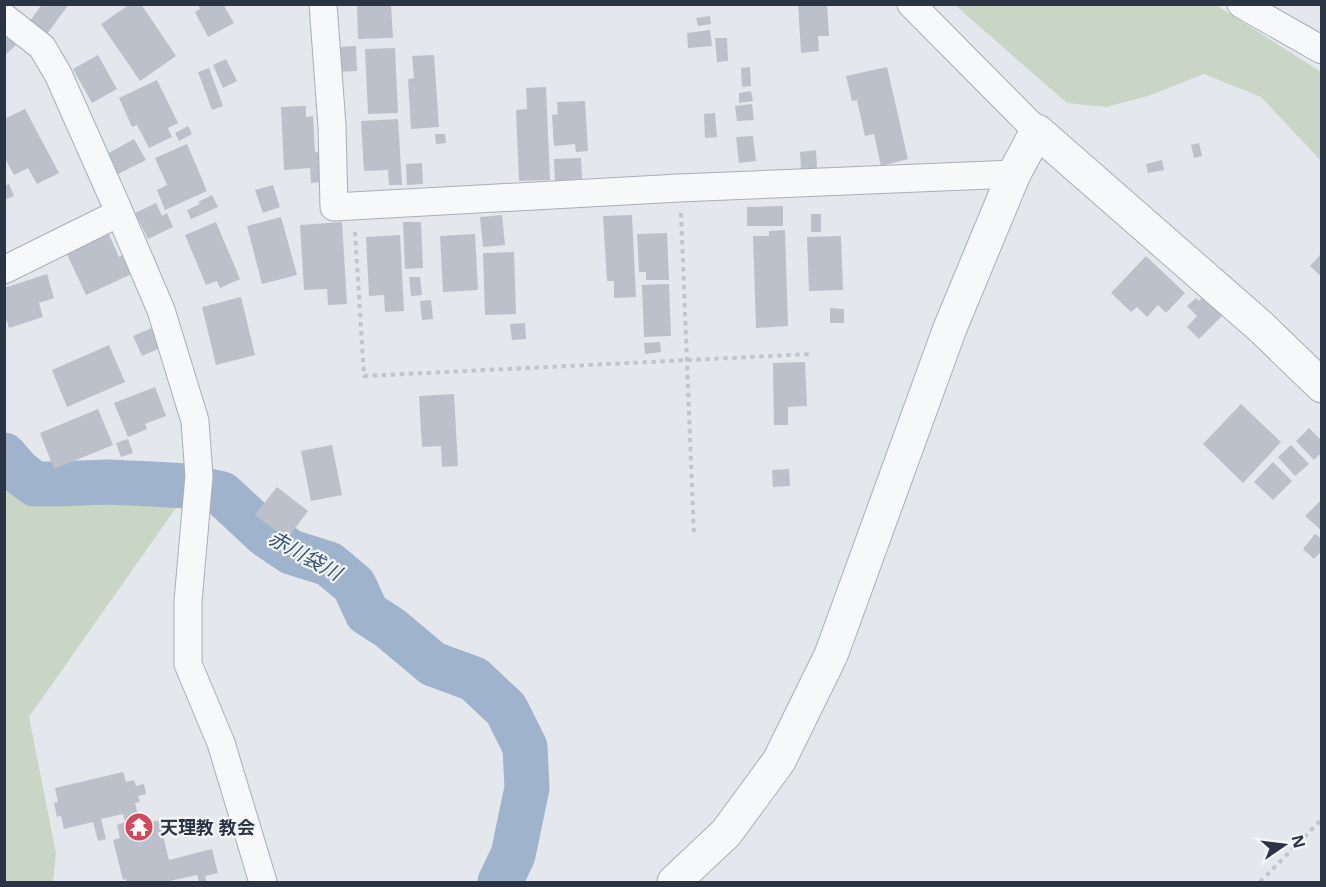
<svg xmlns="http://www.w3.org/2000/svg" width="1326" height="887" font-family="'Open Sans','Noto Sans JP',sans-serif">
  <rect width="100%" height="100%" fill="#e4e7ec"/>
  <path fill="#c9d6c5" d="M955 5H1216L1321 72V161L1261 97 1204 74 1148 96 1106 107 1067 103Z
    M5 469 19 484 55 498 185 495 29 717 56 853 53 882H5Z"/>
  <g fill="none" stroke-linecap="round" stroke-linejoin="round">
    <path stroke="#9fb4cc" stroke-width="45" d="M4 455 19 472 35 484H55L108 482 152 484 186 486 222 494 266 535 291 552 329 564 354 585 367 613 390 628 433 664 474 679 506 709 525 747 527 788 513 855 500 882"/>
  </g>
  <path fill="#bbc0ca" d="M42 4H69L47 34 30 21Z
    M130 4H141L176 56 140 81 101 24Z
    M198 4H223L234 23 208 37 195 12 200 9Z
    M357 4H391L393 38 358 39Z
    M798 4H827L829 36H818L819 51 801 53Z
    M710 16 711 24 698 26 696 18Z
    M710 30 712 46 688 48 687 33Z
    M4 34 16 45 4 56Z
    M715 38H727L728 61 717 62Z
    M356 46 357 71 335 72 334 47Z
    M395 48 398 113 368 114 365 49Z
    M98 55 117 89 92 103 73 69Z
    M434 55 439 127 411 129 408 79 414 78 412 56Z
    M226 59 237 81 223 88 213 65Z
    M750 67 751 86 742 87 741 68Z
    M887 67 908 159 881 166 874 134 865 136 857 100 852 101 846 76Z
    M209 68 223 106 212 110 198 72Z
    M157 80 178 123 168 128 172 137 149 148 137 125 132 127 119 98Z
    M546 87 550 180 519 181 516 110 527 109 526 88Z
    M751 91 753 101 739 103V93Z
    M585 101 588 151 576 152 575 144 554 146 552 115 558 114 557 102Z
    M752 104 754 120 737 121 735 106Z
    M306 106V117L313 116 315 152H320L322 182 311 183 310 168 284 170 281 107Z
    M25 109 59 173 37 184 28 168 14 175 4 157V119Z
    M715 113 717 137 705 138 704 114Z
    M398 119 402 185H389L388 170 364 171 361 121Z
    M188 126 192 134 179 141 175 133Z
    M435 134H445L446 143 436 144Z
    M753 136 756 161 739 163 736 137Z
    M134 139 146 160 118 174 107 154Z
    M1199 143 1202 156 1194 158 1191 145Z
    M187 144 207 191 165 210 157 190 167 185 155 158Z
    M816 150 817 168 801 169 800 152Z
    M581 158 582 179 555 181 554 159Z
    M1162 160 1164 170 1148 173 1146 164Z
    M422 163 423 184 407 185 406 164Z
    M9 184 14 196 7 199 4 195V186Z
    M273 185 280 207 263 213 255 190Z
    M212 195 218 207 191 219 187 210 200 204 198 202Z
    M156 203 162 216 167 213 173 227 148 239 135 213Z
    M783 206V226H747V207Z
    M811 214H821V232H811Z
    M502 215 505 245 483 247 480 217Z
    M632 215 636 297 614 298V281H607L603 216Z
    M281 217 297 275 262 284 247 226Z
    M216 222 240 279 220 288 217 281 206 285 185 235Z
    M342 222 347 304 328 305 327 289 304 290 300 225Z
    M403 222H421L423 268 405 269Z
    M785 230 788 326 756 328 753 236H769V231Z
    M108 232 119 257 125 254 134 273 86 295 66 252Z
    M667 233 669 280H646V272H639L637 234Z
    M475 234 478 290 443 292 440 236Z
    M400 235 404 311 385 312 384 295 369 296 366 237Z
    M841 236 843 290 809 291 807 237Z
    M514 252 516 314 485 315 483 253Z
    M1322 253V277L1310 266Z
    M1146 256 1185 293 1166 313 1158 305 1147 317 1137 307 1131 312 1111 293Z
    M47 274 54 298 39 303 43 317 9 328 7 321 4 322V288Z
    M409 277H420L422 295 411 296Z
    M669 284 671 336 644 337 642 285Z
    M1204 295 1223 315 1199 339 1187 327 1197 316 1187 306 1196 298 1199 301Z
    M241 297 255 355 216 365 202 307Z
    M431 300 433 319 422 320 420 301Z
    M830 308 844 309V323H830Z
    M525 323 526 339 512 340 510 324Z
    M152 328 160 348 142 356 133 336Z
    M660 342 661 352 645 354 644 343Z
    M109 345 125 382 67 407 52 370Z
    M805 362 807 406 788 407V425H774L773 363Z
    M155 387 166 416 145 424 147 429 128 437 114 403Z
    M454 394 458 466 442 467 441 446 422 447 419 396Z
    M1241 404 1281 442 1243 483 1203 444Z
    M98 409 113 445 54 469 40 433Z
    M1309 428 1322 441V452L1314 460 1296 441Z
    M128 439 133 453 121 457 116 443Z
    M332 445 342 495 311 501 301 451Z
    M1291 445 1309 464 1295 476 1278 457Z
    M1273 462 1292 481 1273 500 1254 482Z
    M789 469 790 486 773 487 772 470Z
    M277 487 308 511 287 539 255 515Z
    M1322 499V531L1305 516Z
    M1315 534 1322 539V551L1314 559 1303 549Z
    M123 772 126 782 134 780 136 786 144 784 146 794 138 796 140 802 135 803 139 819 146 817 148 823 159 820 169 860 212 849 218 873 205 876 207 882H199L197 875 165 882H127L126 879 123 880 113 840 120 838 117 825 125 822 123 814 101 819 106 839 98 841 93 822 64 829 61 816 57 817 54 803 58 802 55 788Z"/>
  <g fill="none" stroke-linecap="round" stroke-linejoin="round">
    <g stroke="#a9aeb7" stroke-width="29">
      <path id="minor" d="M323 4 332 126 334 207 679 188 1014 174
        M911 4 1037 131
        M1241 4 1322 50
        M4 17 42 47 58 74 117 207 161 310 195 421 199 476 188 601V664L221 743 263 882
        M4 270 119 213"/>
    </g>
    <g stroke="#a9aeb7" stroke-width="35">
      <path id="tertiary" d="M674 882 726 833 779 761 831 655 950 328 1014 174 1037 131 1261 327 1322 386"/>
    </g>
    <path stroke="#c2c5cb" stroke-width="4" stroke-dasharray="4.5 4.5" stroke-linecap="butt" d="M681 213 694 536
      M355 232 364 376 812 354
      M1260 882 1322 819"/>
    <use href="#minor" stroke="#f7f8fa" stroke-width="27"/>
    <use href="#tertiary" stroke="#f7f8fa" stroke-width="33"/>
  </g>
  <defs>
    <g id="temple-disc" transform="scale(1.5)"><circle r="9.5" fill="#d1495b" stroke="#f4f6f9"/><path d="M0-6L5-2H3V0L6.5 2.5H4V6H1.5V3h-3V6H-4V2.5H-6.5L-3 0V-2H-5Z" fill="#fff"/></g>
  </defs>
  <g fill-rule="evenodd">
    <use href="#temple-disc" x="139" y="827"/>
  </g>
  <g text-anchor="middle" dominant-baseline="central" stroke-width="4.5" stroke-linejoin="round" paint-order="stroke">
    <g font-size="18" font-weight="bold" fill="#2b3445" stroke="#f4f6f9" text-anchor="start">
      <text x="160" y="827">天理教 教会</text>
    </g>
    <g font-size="20" font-style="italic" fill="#34527a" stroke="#f4f6f9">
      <text transform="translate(305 555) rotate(29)">赤川袋川</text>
    </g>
  </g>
  <rect width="1326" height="887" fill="none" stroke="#2b3445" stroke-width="12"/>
  <g transform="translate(1284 845) rotate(76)" stroke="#f4f6f9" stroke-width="4.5" paint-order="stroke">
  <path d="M0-4.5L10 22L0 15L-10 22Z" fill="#2b3445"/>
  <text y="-9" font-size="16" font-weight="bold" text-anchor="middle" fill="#2b3445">N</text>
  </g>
</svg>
